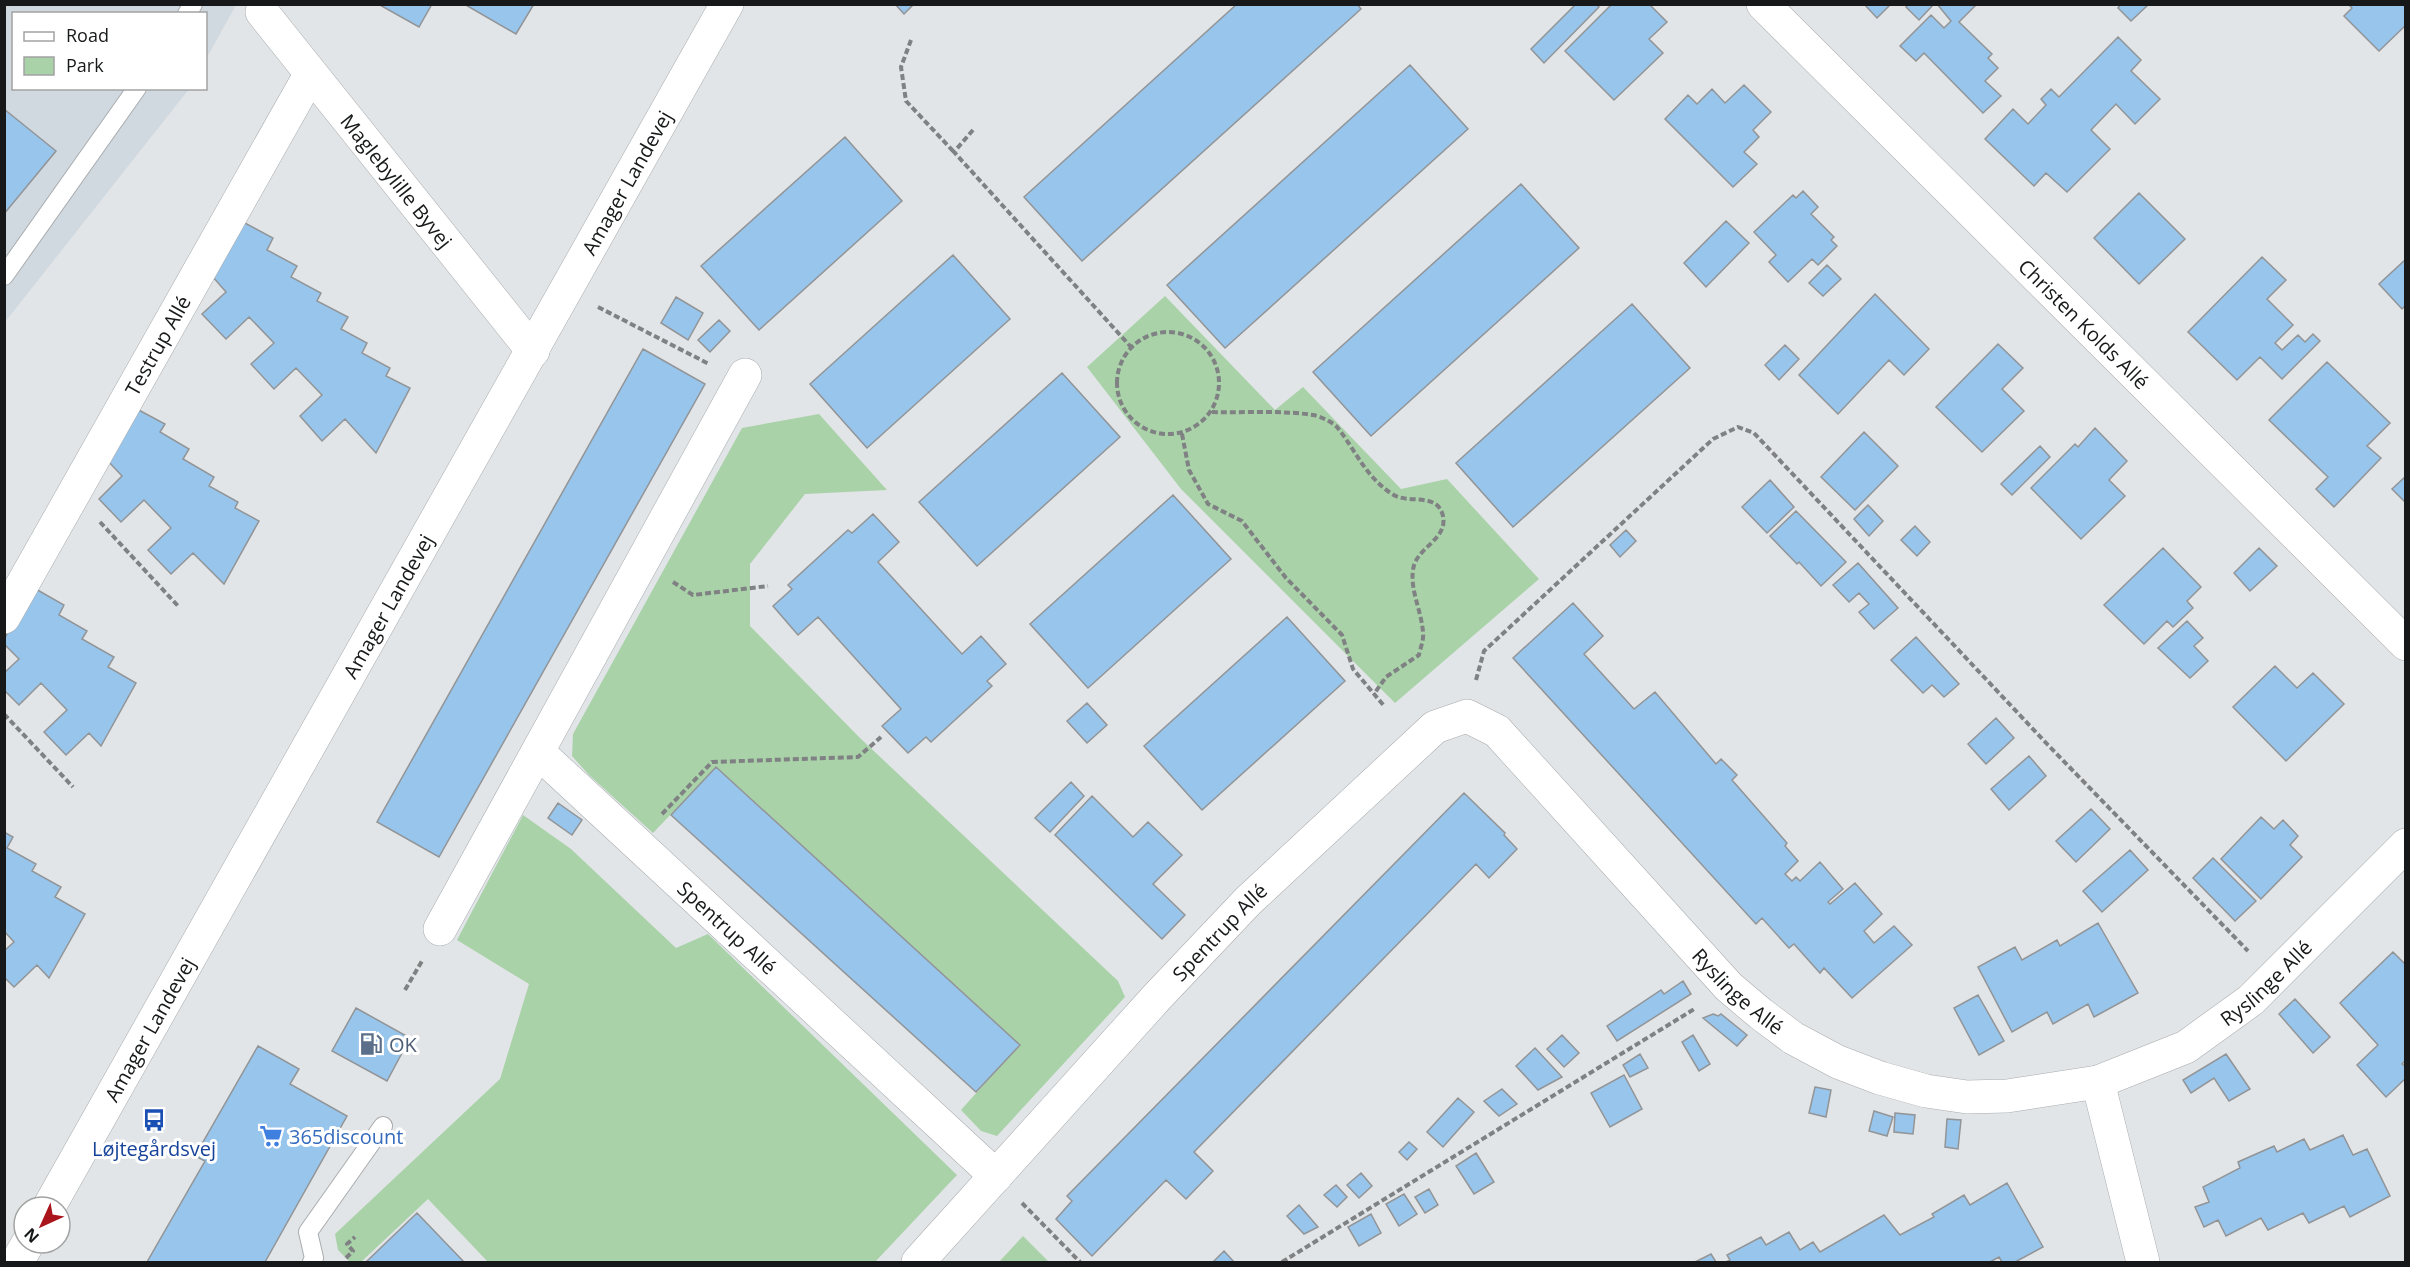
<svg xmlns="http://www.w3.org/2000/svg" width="2410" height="1267" font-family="'Open Sans',sans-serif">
  <rect width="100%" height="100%" fill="#e2e5e7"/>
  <path fill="#d0d9e0" d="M5 5H236L206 59V14H14V88L189 89 5 322Z"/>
  <path fill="#a9d2a9" d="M1165 296 1275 410 1303 387 1401 489 1447 479 1539 579 1395 703 1181 489 1087 367Z
    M819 414 887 490 805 494 750 564V626L860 738 1118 981 1125 997 997 1136 981 1131 961 1110 1019 1045 716 767 653 833 589 775 572 756 573 734 742 428Z
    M523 815 571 849 676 948 708 934 957 1175 875 1262H488L428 1199 361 1262H350L338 1250 335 1234 500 1079 529 984 457 940Z
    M1023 1236 1049 1262H999Z"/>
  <path fill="#97c5ec" stroke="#929496" stroke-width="1.5" d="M378 4H432L419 27Z
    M464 4H534L516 34Z
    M895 4H914L904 14Z
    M1237 4H1357L1361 9 1082 261 1024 197Z
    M1576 4H1596L1599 7 1544 63 1531 49Z
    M1612 4H1649L1667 22 1649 39 1663 53 1614 100 1565 51Z
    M1864 4H1891L1877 18Z
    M1909 4H1934L1919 20 1906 7Z
    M1977 4 1959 22 1992 54 1988 58 1998 68 1985 81 2001 96 1983 113 1924 53 1916 61 1900 46 1931 15 1944 28 1951 21 1937 4Z
    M2121 4H2148V5L2131 21 2118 8Z
    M2348 4H2406V25L2379 51 2344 16 2352 8Z
    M2118 37 2141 60 2131 71 2160 99 2135 124 2116 104 2091 130 2110 149 2067 192 2046 173 2034 186 1985 139 2013 109 2028 124 2046 105 2041 99 2051 89 2059 97Z
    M1410 65 1468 129 1225 348 1167 285Z
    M1744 85 1771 112 1753 130 1759 137 1744 152 1757 164 1733 187 1665 119 1688 95 1697 104 1712 89 1725 103Z
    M4 109 56 151 4 214Z
    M845 137 902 201 759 330 701 266Z
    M1521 184 1579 248 1371 436 1313 372Z
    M1803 191 1818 207 1811 214 1834 237 1831 240 1837 246 1818 265 1812 259 1788 282 1769 262 1776 255 1754 232 1793 195 1796 198Z
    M2139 193 2185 239 2139 284 2094 238Z
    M241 221 273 238 267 250 297 266 291 277 321 293 317 301 348 317 341 329 367 343 362 353 390 368 386 376 410 388 376 453 345 419 322 441 300 416 322 395 296 368 274 389 251 364 274 343 249 317 226 339 202 314 226 292 212 276Z
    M1726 221 1749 243 1706 287 1684 263Z
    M953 255 1010 319 867 448 810 384Z
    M2262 257 2286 280 2267 299 2293 325 2275 343 2282 350 2298 335 2305 342 2313 334 2320 341 2282 379 2260 357 2237 380 2188 332Z
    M2405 260 2406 305 2402 309 2379 284Z
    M1827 265 1841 279 1823 296 1809 283Z
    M1875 294 1929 349 1904 375 1889 360 1838 414 1799 375Z
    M676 297 703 313 688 340 661 323Z
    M1632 304 1690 368 1513 527 1456 463Z
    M719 320 730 331 710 352 698 340Z
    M1998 344 2023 368 2002 389 2024 411 1982 452 1936 407Z
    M1785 345 1799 359 1779 380 1765 365Z
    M643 349 705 384 439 857 377 822Z
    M2327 362 2390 423 2367 446 2381 458 2334 507 2316 489 2328 477 2269 420Z
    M1062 373 1120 437 977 566 919 502Z
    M135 408 165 424 160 432 189 449 183 459 214 477 209 486 238 502 235 508 259 521 224 584 193 553 171 574 148 550 171 528 144 500 121 522 99 499 122 476 106 459Z
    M2095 428 2127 461 2109 480 2125 496 2081 539 2031 488 2075 444 2078 447Z
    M1864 432 1898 466 1855 510 1821 477Z
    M2040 446 2050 457 2012 495 2001 484Z
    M2406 476V503L2392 489Z
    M1770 480 1794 507 1767 533 1742 507Z
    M1173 495 1231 559 1088 688 1030 624Z
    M1868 505 1883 521 1869 536 1854 519Z
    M1796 511 1846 562 1821 586 1799 562 1797 564 1770 536Z
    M873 514 899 542 878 562 962 654 981 636 1006 664 987 681 992 686 931 742 926 737 908 753 882 726 901 709 818 617 798 635 773 606 792 589 788 585 848 530 852 533Z
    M1915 526 1930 542 1917 556 1901 540Z
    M1626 530 1636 541 1620 557 1610 545Z
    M2163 548 2201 587 2187 601 2193 608 2173 627 2167 621 2144 644 2104 605Z
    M2259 548 2277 566 2250 591 2234 573Z
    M1858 563 1898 608 1874 629 1859 612 1869 604 1859 593 1849 602 1833 585Z
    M34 588 64 605 59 615 87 631 82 639 114 657 108 667 136 683 101 746 89 733 66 755 44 732 67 710 41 683 19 705 4 690V673L19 659 4 644V639Z
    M1573 603 1603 636 1584 654 1634 709 1655 692 1716 764 1721 759 1737 775 1732 780 1787 843 1785 846 1798 861 1785 874 1792 881 1796 877 1800 881 1820 862 1843 889 1828 902 1830 904 1855 883 1882 914 1864 931 1874 943 1894 926 1912 945 1852 998 1824 968 1820 973 1794 944 1789 948 1762 918 1756 924 1513 658Z
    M1287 617 1345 681 1202 810 1144 746Z
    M2187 621 2203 638 2194 646 2208 661 2190 678 2158 648Z
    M1916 637 1959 684 1944 697 1932 685 1923 693 1891 660Z
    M2275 666 2297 688 2313 673 2344 704 2286 761 2233 707Z
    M1087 703 1107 725 1087 743 1067 721Z
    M1996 718 2014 738 1986 764 1968 744Z
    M2029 756 2046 776 2009 810 1991 789Z
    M716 767 1020 1045 976 1092 671 815Z
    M1071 782 1084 796 1050 832 1035 818Z
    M1464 793 1505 833 1504 835 1517 849 1489 878 1476 864 1194 1152 1213 1171 1186 1199 1166 1180 1092 1256 1056 1219 1072 1201 1067 1196Z
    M1092 796 1133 837 1148 822 1182 855 1153 884 1185 915 1162 939 1055 835Z
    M558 803 582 820 572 835 548 818Z
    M2091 809 2110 829 2076 862 2056 841Z
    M2261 817 2274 829 2283 820 2298 836 2290 845 2302 857 2261 899 2221 859Z
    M4 832 13 837 7 848 36 864 32 871 61 887 55 897 85 914 49 978 37 965 14 987 4 977V951L14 942 4 931Z
    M2130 850 2148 870 2102 912 2083 891Z
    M2213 858 2256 901 2235 921 2193 878Z
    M2098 923 2138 993 2094 1017 2088 1004 2053 1024 2047 1012 2012 1032 1978 967 2015 947 2022 960 2057 940 2060 946Z
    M2393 952 2406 965V1060L2402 1064 2406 1067V1078L2386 1097 2357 1065 2378 1045 2340 1003Z
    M1683 981 1691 994 1617 1041 1607 1026 1661 990 1664 994Z
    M1978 995 2004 1041 1979 1055 1954 1008Z
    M2295 999 2330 1037 2313 1053 2279 1014Z
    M356 1008 410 1038 387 1081 332 1051Z
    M1713 1014 1718 1016 1721 1014 1747 1035 1737 1046 1703 1018Z
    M1562 1035 1579 1053 1564 1067 1547 1049Z
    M1693 1035 1710 1064 1699 1071 1682 1042Z
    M258 1046 299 1069 290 1084 347 1116 265 1262H147L205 1161 195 1156Z
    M1535 1048 1562 1077 1538 1090 1516 1066Z
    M1640 1054 1648 1068 1630 1077 1623 1065Z
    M2226 1054 2250 1089 2229 1101 2214 1078 2191 1093 2183 1080Z
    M1624 1075 1642 1109 1610 1127 1591 1093Z
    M1815 1087 1831 1090 1826 1117 1809 1113Z
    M1502 1089 1517 1104 1499 1116 1484 1101Z
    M1458 1098 1474 1112 1443 1147 1427 1132Z
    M1874 1111 1893 1117 1887 1136 1869 1131Z
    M1895 1113 1915 1115 1913 1134 1894 1132Z
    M1947 1119 1961 1120 1958 1149 1945 1147Z
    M2343 1135 2353 1155 2367 1149 2390 1196 2350 1217 2344 1206 2309 1223 2303 1213 2268 1230 2261 1218 2226 1236 2218 1220 2204 1227 2195 1207 2209 1202 2203 1187 2240 1168 2238 1162 2274 1146 2277 1152 2304 1139 2310 1150Z
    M1409 1142 1417 1149 1407 1160 1399 1152Z
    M1476 1153 1494 1182 1474 1194 1456 1166Z
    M1361 1173 1372 1186 1359 1198 1347 1185Z
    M2007 1183 2043 1247 2015 1262H2002L1999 1257 1990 1262H1726L1730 1260 1727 1255 1761 1237 1766 1245 1789 1232 1800 1250 1813 1242 1820 1252 1884 1215 1900 1235 1934 1217 1932 1214 1964 1195 1970 1205Z
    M1336 1185 1347 1197 1337 1207 1324 1195Z
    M1429 1189 1438 1205 1425 1213 1415 1197Z
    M1404 1194 1417 1214 1399 1226 1386 1204Z
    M1299 1205 1318 1227 1304 1234 1287 1216Z
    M417 1213 464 1262H368L367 1261Z
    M1371 1214 1381 1233 1359 1246 1348 1227Z
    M1224 1251 1234 1262H1213Z
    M1711 1254 1716 1262H1695Z"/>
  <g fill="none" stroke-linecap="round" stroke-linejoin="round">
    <g stroke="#a9acae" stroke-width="20">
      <path id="lane" d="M187 14 193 4
        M4 276 137 88
        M312 1262 314 1258 308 1232 383 1126"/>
    </g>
    <g stroke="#a9acae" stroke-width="34">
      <g id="street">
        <path id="s1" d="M1763 4 2406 644"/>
        <path id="s2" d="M262 12 533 351"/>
        <path id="s3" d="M4 617 310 75"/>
        <path id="s4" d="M538 752 996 1176"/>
        <path d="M440 929 745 375"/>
        <path d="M2098 1082 2143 1262"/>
        <path id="s5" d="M918 1262 1157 997 1248 901 1435 727 1467 716 1497 731 1729 987 1761 1014 1793 1038 1838 1062 1880 1078 1926 1091 1967 1097 2007 1096 2098 1082 2186 1047 2251 1000 2406 845"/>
      </g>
    </g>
    <g stroke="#a9acae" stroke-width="34">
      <g id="secondary">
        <path id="s6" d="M49 1207 727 4"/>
        <path d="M17 1262 28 1243"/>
      </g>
    </g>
    <path stroke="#7f8183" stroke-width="4" stroke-dasharray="6 3" stroke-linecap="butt" d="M911 40 901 67 906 101 954 152
      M973 130 954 152 1131 347
      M598 307 709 364
      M1117 383a51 51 0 1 1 102 0a51 51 0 1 1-102 0Z
      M1212 412C1245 413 1280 410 1313 415 1320 416 1332 422 1337 427 1357 452 1364 475 1392 494 1408 505 1437 491 1443 516 1448 540 1415 548 1413 570 1410 591 1422 612 1423 633 1424 640 1420 649 1419 655L1386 677 1374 694
      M1182 434 1189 470 1208 504 1242 521 1286 578 1342 635 1353 669 1385 707
      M100 522 179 607
      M673 582 693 595 768 586
      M1476 680 1484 651 1713 439 1738 427 1754 433 2048 745 2248 951
      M4 714 73 787
      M662 814 712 762 858 757 881 737
      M405 990 422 961
      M1022 1203 1080 1262
      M346 1258 353 1251 347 1244 355 1237
      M1282 1262 1696 1008"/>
    <use href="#lane" stroke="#fff" stroke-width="18"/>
    <use href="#street" stroke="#fff" stroke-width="33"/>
    <use href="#secondary" stroke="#fff" stroke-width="33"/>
  </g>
  <defs>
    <g id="fuel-bare" transform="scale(1.8)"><path d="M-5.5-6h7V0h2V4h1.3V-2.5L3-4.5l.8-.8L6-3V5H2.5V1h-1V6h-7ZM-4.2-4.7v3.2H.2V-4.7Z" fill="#5c6f8a" stroke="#fff" stroke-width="2.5" paint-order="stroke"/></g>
    <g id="bus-bare" transform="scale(1.8)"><path d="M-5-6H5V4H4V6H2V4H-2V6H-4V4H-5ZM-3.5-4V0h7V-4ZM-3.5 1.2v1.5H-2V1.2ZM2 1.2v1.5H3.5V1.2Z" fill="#1a4fb4" stroke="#fff" stroke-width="2.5" paint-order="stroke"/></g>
    <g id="supermarket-bare" transform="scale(1.8)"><path d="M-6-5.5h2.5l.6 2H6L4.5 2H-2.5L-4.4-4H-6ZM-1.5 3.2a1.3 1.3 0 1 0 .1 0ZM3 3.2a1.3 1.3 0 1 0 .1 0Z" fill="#3f7fe0" stroke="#fff" stroke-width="2.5" paint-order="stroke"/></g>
  </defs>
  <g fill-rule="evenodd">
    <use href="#fuel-bare" x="371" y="1044"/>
    <use href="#bus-bare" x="154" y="1120"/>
    <use href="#supermarket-bare" x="271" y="1136"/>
  </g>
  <g text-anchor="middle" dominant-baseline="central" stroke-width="6" stroke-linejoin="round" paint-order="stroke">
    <g font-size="20" fill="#171819" stroke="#fff">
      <text stroke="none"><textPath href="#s2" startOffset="216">Maglebylille Byvej</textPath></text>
      <text stroke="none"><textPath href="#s6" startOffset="1176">Amager Landevej</textPath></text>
      <text stroke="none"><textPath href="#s1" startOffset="453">Christen Kolds Allé</textPath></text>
      <text stroke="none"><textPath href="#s3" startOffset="312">Testrup Allé</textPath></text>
      <text stroke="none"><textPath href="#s6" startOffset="690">Amager Landevej</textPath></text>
      <text stroke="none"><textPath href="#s4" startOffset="258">Spentrup Allé</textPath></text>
      <text stroke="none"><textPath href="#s5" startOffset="447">Spentrup Allé</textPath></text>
      <text stroke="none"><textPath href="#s5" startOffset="1754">Ryslinge Allé</textPath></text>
      <text stroke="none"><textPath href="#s5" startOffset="1167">Ryslinge Allé</textPath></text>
      <text stroke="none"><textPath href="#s6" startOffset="204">Amager Landevej</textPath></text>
    </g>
    <g font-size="20" fill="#4e5e75" stroke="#fff" text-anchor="start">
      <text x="389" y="1044">OK</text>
    </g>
    <g font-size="20" fill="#366cbe" stroke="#fff" text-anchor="start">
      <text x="289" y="1136">365discount</text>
    </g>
    <g font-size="20" fill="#164399" stroke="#fff">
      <text x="154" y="1148">Løjtegårdsvej</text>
    </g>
  </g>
  <rect width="2410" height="1267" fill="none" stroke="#171819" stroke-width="12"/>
  <rect x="12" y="12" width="195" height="78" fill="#ffffff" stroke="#a2a3a3" stroke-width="1.5"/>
  <rect x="24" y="32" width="30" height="9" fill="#ffffff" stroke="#a2a3a3" stroke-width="1.5"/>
  <text x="66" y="42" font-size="18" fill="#171819">Road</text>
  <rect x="24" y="57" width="30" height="18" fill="#a9d2a9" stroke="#a2a3a3" stroke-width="1.5"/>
  <text x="66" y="72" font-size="18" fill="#171819">Park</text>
  <g transform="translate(42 1225) rotate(225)"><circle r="28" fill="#ffffff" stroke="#a2a3a3" stroke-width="1.5"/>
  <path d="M0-4.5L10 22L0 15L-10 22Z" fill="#a9141d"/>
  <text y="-9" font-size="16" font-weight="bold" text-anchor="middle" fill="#171819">N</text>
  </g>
</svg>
